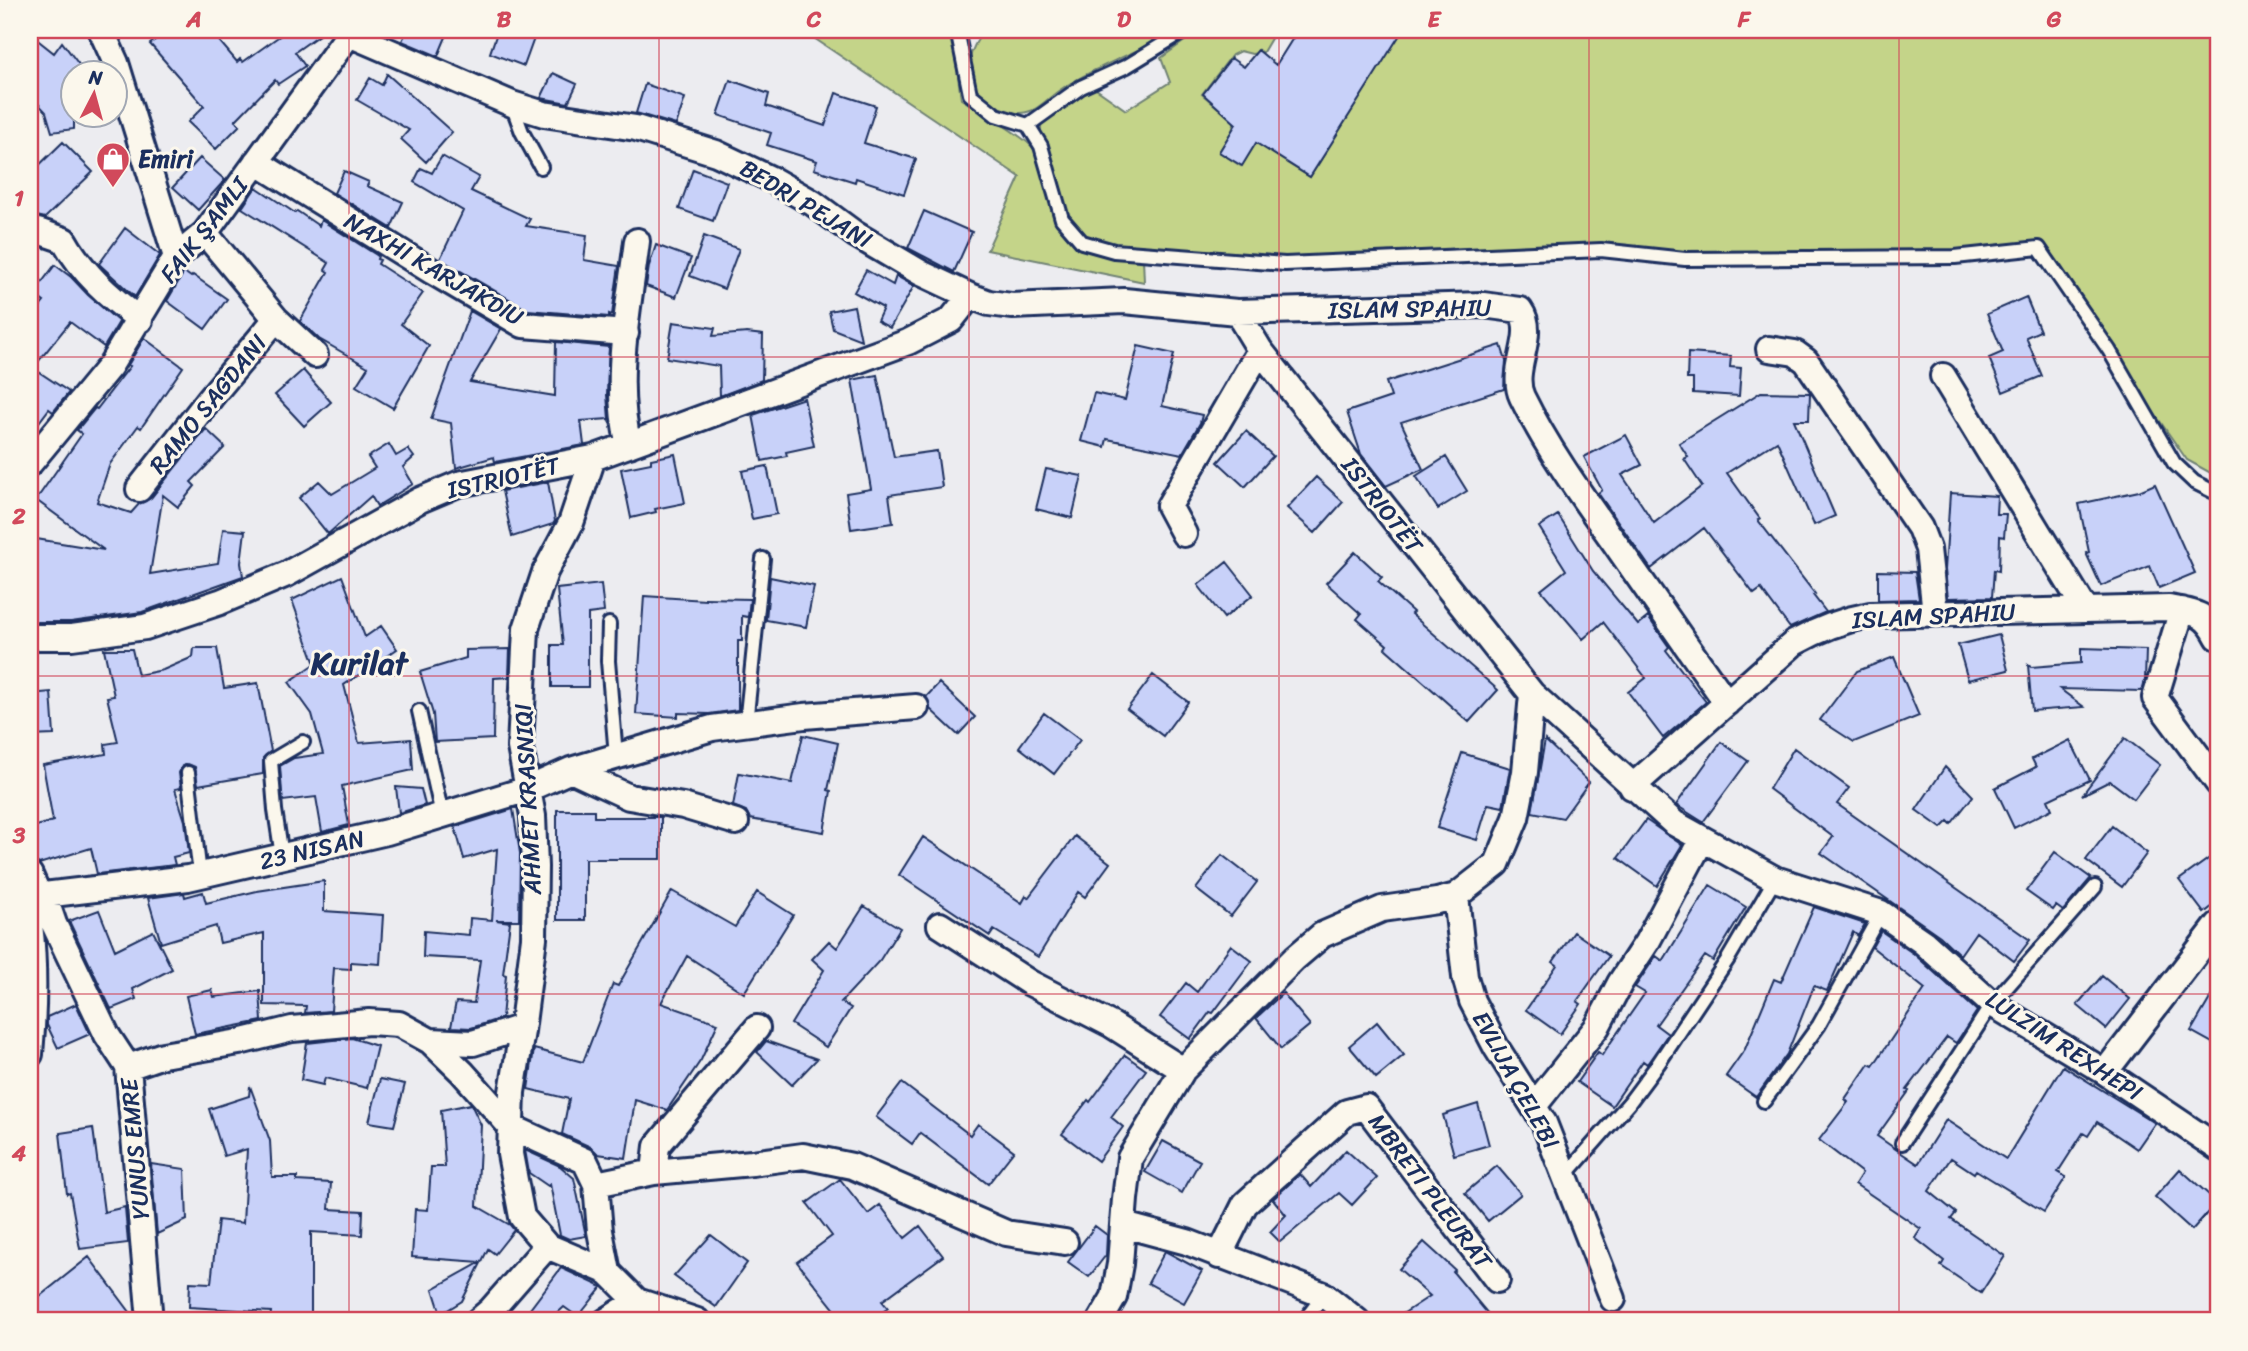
<svg xmlns="http://www.w3.org/2000/svg" width="2248" height="1351" font-family="Sriracha,sans-serif">
  <rect width="100%" height="100%" fill="#ececf0"/>
  <filter id="ink" filterUnits="userSpaceOnUse"><feTurbulence type="fractalNoise" baseFrequency=".0143" numOctaves="2"/><feDisplacementMap in="SourceGraphic" scale="14" xChannelSelector="R" yChannelSelector="G"/><feConvolveMatrix kernelMatrix="1 2 1 2 8 2 1 2 1" color-interpolation-filters="sRGB"/></filter>
  <g filter="url(#ink)">
    <path fill="#c4d489" stroke="#708274" stroke-width="2" d="M802 30H952L961 99C975 108 1026 137 1033 148 1042 161 1045 178 1049 193 1064 256 1085 255 1143 258L1144 282 987 250 1020 177Z
      M984 30 1003 37 1007 30H1176L1168 36C1131 54 1091 69 1057 92 1046 100 1037 112 1021 113 1004 115 986 103 976 89 962 68 971 48 984 30Z
      M1200 30H1276L1263 52 1252 54 1240 51 1232 55 1202 94 1218 108 1233 93 1241 99 1232 131 1219 152 1241 166 1259 138 1303 137 1287 163 1310 177 1401 32 1399 30H1772L1774 33 1786 30H2218V477L2187 460 2039 248 1786 259 1601 250 1285 264 1082 242 1062 219 1041 146V123L1093 87 1126 110 1170 82 1161 58Z"/>
    <path fill="#c8d1f9" stroke="#1b2f5e" stroke-width="2" d="M167 30H210L237 62 240 59 243 62 288 30H326L295 52 305 66 278 84 275 80 235 121 240 125 216 149 188 122 204 106 150 44Z
      M407 30H429L446 37 438 56 402 41Z
      M498 30H537L524 66 490 53Z
      M1298 30H1403L1310 177 1256 143 1242 166 1219 152 1236 124 1203 94 1231 58 1244 67 1258 50 1276 65Z
      M30 34 54 53 62 42 86 74H74V129L52 132 46 112 30 95Z
      M553 73 577 84 568 103 541 98Z
      M387 74 452 132 426 162 401 139 409 130 357 100 370 78 382 85Z
      M730 80 769 94 766 106 825 126 836 93 876 106 864 143 916 159 904 194 856 178 855 182 814 169 817 161 767 145 771 133 718 115Z
      M645 84 685 98 676 125 636 113Z
      M63 142 93 172 45 218 37 216 30 219V174Z
      M442 156 479 177 471 191 530 219 526 226 587 235 584 260 619 266 612 315 609 314V317L528 310 440 259 463 211 414 182 421 168 432 173Z
      M200 158 225 180 198 210 173 187Z
      M693 169 727 182 713 221 679 209Z
      M344 171 369 182 367 186 403 202 391 228 334 193Z
      M256 187 295 213 297 211 319 226 321 220 378 256 377 259 380 260 378 264 423 293 401 324 429 346 393 408 356 386 368 367 319 339 300 321 328 272 325 270 329 263 242 208Z
      M924 211 972 232 954 272 908 248Z
      M125 228 160 255 135 297 99 264Z
      M704 236 739 249 724 289 690 276Z
      M656 245 691 258 676 297 646 286 649 266Z
      M55 265 71 277 88 295 119 322 104 347 70 322 33 368 69 392 53 412 49 409 30 434V319L44 302 33 294Z
      M866 270 893 285 896 276 914 286 890 328 877 321 883 308 854 292Z
      M184 272 191 277 193 275 227 299 205 329 167 301Z
      M2026 297 2040 331 2026 337 2042 376 2003 392 1989 358 2003 352 1987 314Z
      M854 306 861 340 833 329 829 311Z
      M470 311 501 329 470 382 555 396 556 342 609 347 607 395 609 419 581 421 584 445 495 462 494 457 456 468 451 423 431 419Z
      M673 322 715 328 713 336 747 333 763 335 762 380 720 396 719 366 667 358Z
      M144 338 183 367 141 428 138 426 110 464 97 502 131 513 139 504 151 498 206 429 225 447 191 482 195 486 178 507 163 495 150 574 218 563 223 529 245 531 241 563 243 576 142 612 71 622H30V538L104 550 36 500 82 434 77 430 95 408 97 409 130 366 128 365Z
      M1501 345 1506 361 1504 389 1401 422 1423 469 1386 486 1361 454 1347 412 1391 397 1386 382Z
      M1138 346 1174 354 1162 406 1202 415 1200 423 1182 454 1107 439 1105 447 1081 441 1094 393 1125 400Z
      M1688 353 1731 356 1730 367 1741 368 1739 396 1693 393V379H1687Z
      M303 370 331 402 304 426 275 395Z
      M877 375 894 457 937 451 942 487 889 495 893 523 851 529 846 493 871 489 852 380Z
      M1761 392 1810 393 1809 420H1794L1835 516 1814 525 1777 441 1727 473 1760 519 1758 520 1815 594 1813 595 1826 612 1790 628 1761 589 1754 594 1704 528 1651 569 1598 493 1602 490 1584 457 1626 435 1642 465 1622 475 1654 523 1702 486 1684 459 1688 457 1679 443Z
      M804 398 814 446 786 452 787 456 762 461 753 415Z
      M1246 431 1273 456 1245 487 1218 462Z
      M389 444 396 456 408 449 414 457 403 467 413 484 377 506 371 496 328 534 299 498 319 481 332 494 375 468 368 457Z
      M675 454 685 503 655 509 656 512 631 518 621 469 651 463V459Z
      M1446 457 1467 491 1438 509 1416 476Z
      M767 466 777 514 752 519 742 471Z
      M1046 469 1082 476 1072 518 1036 509Z
      M1316 477 1343 502 1315 533 1287 508Z
      M548 482 555 521 553 524 512 537 502 491Z
      M2155 484 2195 573 2159 588 2150 566 2101 586 2086 553 2089 552 2079 504 2139 491Z
      M1950 493 1997 496 1996 514H2006L2004 537 2000 536 1999 571 1994 570 1992 597 1948 598 1945 570Z
      M1558 515 1593 571 1638 625 1648 617 1669 647 1666 650 1706 702 1663 738 1628 692 1646 678 1603 622 1583 639 1541 590 1566 570 1539 527Z
      M1355 552 1382 577 1378 581 1413 612 1411 614 1498 690 1469 722 1385 648 1387 645 1357 619 1361 614 1326 583Z
      M1227 562 1253 595 1224 618 1198 585Z
      M1878 571 1915 572 1919 599 1878 600Z
      M342 576 365 637 381 626 397 649 344 685 359 743 411 739 413 770 342 786 349 825 322 832 316 797 283 801 282 793 280 766 294 758 323 754 312 714 289 682 315 664 292 600Z
      M770 577 814 586 806 627 766 620Z
      M601 584 604 612 588 614V687H552V645H563L557 589Z
      M644 596 705 600V598L750 599 748 617 742 616V641H738V710L709 714 678 713V717L636 714Z
      M1999 635 2008 670 1968 680 1958 645Z
      M194 648H217L224 688 258 683 271 751 263 758V774L198 785 195 767 188 764 182 766 179 773 181 788 175 789 185 821 189 853 173 857 175 865 97 874 91 848 39 864 30 860V828L53 821 43 765 106 754 105 744 118 742 107 697 114 696 104 649H132L138 675 163 670 193 657Z
      M2081 648 2146 650 2145 680 2142 691 2060 689 2084 707 2032 711 2028 665 2031 667 2081 663Z
      M510 649 509 677 494 678 493 739 435 742 433 714 420 672 466 658V650Z
      M1894 657 1919 716 1854 742 1820 720 1857 671Z
      M1153 675 1188 702 1163 736 1127 709Z
      M939 683 975 717 958 735 930 709 926 697Z
      M51 692 54 735 30 736V694Z
      M1044 713 1080 740 1054 774 1019 747Z
      M803 735 838 743 828 790 831 791 824 832 750 819 746 811 733 806 739 773 792 783Z
      M2125 738 2160 765 2134 799 2110 781 2082 795Z
      M1545 740 1589 782 1563 818 1532 812Z
      M2070 740 2090 780 2048 800 2052 809 2014 828 1995 788 2036 767 2032 759Z
      M1721 742 1748 761 1703 822 1676 805Z
      M1794 748 1849 788 1837 804 2030 940 2014 961 1976 932 1960 955 1940 936 1821 853 1833 837 1769 789Z
      M1462 753 1510 768 1503 807 1488 804 1477 840 1437 828Z
      M1945 767 1973 796 1951 824 1948 821 1941 828 1916 810Z
      M396 787 421 789 425 805 399 813Z
      M513 809 520 853 519 920H496L510 922 503 974 506 975 502 1018 471 1028 451 1027 456 1002 474 1003 480 960 423 957 424 931 469 935 470 918 492 920 497 849 464 859 455 827Z
      M557 810H594V817H661V859H585V920H557Z
      M1646 820 1682 845 1657 886 1618 858Z
      M2112 826 2147 853 2122 887 2086 860Z
      M1075 836 1110 863 1085 897 1078 892 1038 957 994 930 990 936 899 875 923 837 1022 903 1026 896 1028 898Z
      M2055 852 2091 878 2063 911 2056 906 2053 910 2026 891Z
      M2218 852V902L2204 913 2179 880Z
      M1222 855 1257 882 1231 916 1196 889Z
      M324 881V911L383 915 380 964 351 962V969L334 968 331 1011 305 1013 306 1006 264 1005V933L220 943 216 926 161 943 148 898 184 893 185 897 203 892 206 903 257 891Z
      M1710 885 1746 907 1713 961 1705 956 1656 1025 1668 1034 1647 1064 1643 1061 1612 1106 1577 1082 1598 1052 1602 1055 1645 993 1635 987 1656 956 1663 961Z
      M672 891 735 927 757 892 793 915 744 993 687 956 661 1003 718 1023 701 1060 667 1110 635 1100 626 1158 598 1154 591 1147 562 1134 569 1099 528 1089 534 1049 583 1062 613 984 618 986Z
      M864 906 900 928 880 960 841 1002 851 1008 826 1047 791 1024 824 970 812 959 829 941 837 948Z
      M1814 907 1865 924 1858 936 1853 932 1827 991 1814 986 1787 1054 1756 1097 1726 1076 1745 1049 1774 979 1781 982Z
      M99 910 115 950 153 931 172 969 133 989 136 999 111 1009 69 921Z
      M1881 931 1914 954 1977 1011 1956 1043 1947 1037 1907 1090 1909 1091 1877 1136 1897 1150 1918 1164 1946 1120 2006 1159 2063 1066 2155 1123 2137 1149 2097 1122 2088 1136 2083 1133 2058 1172 2066 1177 2044 1212 1976 1170 1974 1173 1951 1158 1929 1191 1956 1213 1951 1219 2005 1256 1981 1293 1941 1266 1944 1261 1915 1238 1921 1229 1855 1184 1862 1173 1819 1140 1848 1102 1845 1099 1869 1064 1873 1066 1925 989 1872 947Z
      M1574 932 1609 956 1577 1001 1581 1004 1560 1034 1526 1010 1557 965 1553 962Z
      M1231 945 1252 961 1213 1013 1210 1012 1190 1039 1160 1017 1186 983 1197 992Z
      M2102 976 2130 999 2106 1029 2077 1005Z
      M2218 985V1046L2191 1031Z
      M212 990 214 997 260 991 262 1021 195 1034 186 996Z
      M1283 993 1310 1025 1281 1049 1256 1018Z
      M76 1004 90 1034 58 1048 47 1025V1017Z
      M1377 1022 1404 1055 1376 1078 1349 1046Z
      M352 1038 377 1046 367 1088 325 1078 323 1085 301 1080 307 1043Z
      M766 1041 817 1059 792 1085 757 1052Z
      M1125 1055 1146 1070 1111 1117 1123 1127 1098 1161 1062 1134 1088 1100 1090 1102Z
      M380 1079 405 1084 394 1126 369 1122Z
      M902 1083 970 1135 978 1124 1014 1151 988 1184 920 1133 912 1144 876 1117Z
      M250 1086 270 1141 272 1177H297V1181L331 1183 329 1209 363 1211 362 1235 311 1232V1321H270L271 1312 189 1307 190 1282 211 1283 218 1220 243 1223 247 1149 224 1156 209 1109 249 1096Z
      M471 1104 481 1125 477 1206 510 1225 514 1230 495 1254 488 1249 462 1301 441 1314 433 1289 481 1262 412 1257 415 1209 428 1210 431 1167H445L441 1110Z
      M1478 1104 1489 1145 1454 1155 1443 1115Z
      M93 1128 104 1212 125 1207 128 1243 80 1249 70 1193 67 1194 60 1133Z
      M1163 1141 1200 1161 1182 1193 1145 1172Z
      M525 1150 560 1166 574 1178 586 1236 569 1239 560 1235 550 1184 548 1186 529 1173Z
      M1346 1150 1377 1178 1352 1205 1339 1193 1280 1242 1270 1232 1286 1215 1273 1199 1300 1174 1311 1187Z
      M151 1164 185 1169 187 1220 157 1234Z
      M1497 1166 1521 1194 1488 1221 1465 1193Z
      M2180 1169 2217 1202 2192 1230 2155 1197Z
      M840 1179 868 1214 880 1205 905 1238 920 1226 943 1256 882 1301 888 1308 871 1321H844L797 1262 832 1236 807 1203Z
      M1095 1226 1107 1235 1106 1255 1089 1277 1068 1262Z
      M711 1235 747 1263 716 1307 674 1276Z
      M1424 1242 1455 1270 1453 1272 1494 1321H1392L1430 1296 1399 1269Z
      M1165 1251 1202 1271 1184 1303 1148 1283Z
      M89 1257 130 1312 117 1321H30V1304Z
      M561 1268 602 1287 578 1317 564 1307 549 1321H521Z"/>
    <g fill="none" stroke-linecap="round" stroke-linejoin="round">
      <g stroke="#1b2f5e" stroke-width="18">
        <path id="service" d="M957 30 970 94 996 115 1028 125 1081 87 1127 66 1186 30
          M512 105 522 132 541 167
          M1028 125 1041 146 1062 219 1082 242 1114 251 1285 264 1601 250 1685 259 1955 257 2039 248 2109 350 2174 463 2194 482 2212 491 2218 490
          M609 624 608 661 616 756
          M419 711 442 815
          M746 724 763 559
          M188 773 200 875
          M282 856 275 810 271 761 303 742
          M1764 1101 1819 1025 1881 913
          M1902 1143 1992 1004 2095 887
          M1565 1176 1629 1103 1658 1064 1728 959 1775 879
          M1304 1321 1324 1295"/>
      </g>
      <g stroke="#1b2f5e" stroke-width="30">
        <path id="minor" d="M101 30 116 63 176 257
          M349 34 512 104 544 114 636 128 716 153 771 179 813 203 855 234 921 273 970 296 989 303 1012 306 1124 301 1237 312 1483 305 1520 310C1538 335 1509 369 1522 397 1548 450 1583 498 1617 546 1653 598 1690 651 1727 703
          M256 162 433 272 523 325 626 333
          M205 233 276 319
          M30 236 38 231 64 240C83 274 110 297 140 320
          M1237 312 1260 350 1532 694 1674 823 1775 879 1881 913 1923 942 1992 1004 2105 1072 2218 1148
          M1769 349 1795 353 1806 361 1920 528 1928 549 1935 613
          M1943 376 2085 609
          M629 445C612 379 629 308 637 241
          M593 458 571 523 545 572 526 629 520 747 533 816 535 867 534 938 522 1031 512 1092 510 1154 522 1217 547 1246 608 1272 637 1301
          M30 463 110 366 176 257 205 233 352 30
          M139 489 211 397 276 319 315 355
          M1184 534 1169 506 1260 350
          M2182 610 2155 698 2218 783
          M30 637H72L145 627 220 602 287 574 420 500 458 484 593 458 908 342 951 320 970 296
          M571 770 629 797 683 806 736 822
          M1632 787 1794 643C1819 629 1842 620 1870 615L2169 608C2195 613 2205 612 2218 637
          M30 875 38 893 44 895 54 924 107 1035 128 1067 150 1321
          M44 895 188 878 387 832 528 789 571 770 712 728 804 716 916 707
          M1456 896 1465 977 1472 1001 1496 1047 1544 1123 1613 1299
          M30 924C35 967 34 1011 30 1054
          M940 925 1030 983 1112 1025 1183 1070
          M430 1041 473 1043 522 1027
          M128 1067 163 1055 239 1042 292 1029 369 1022 399 1024 430 1041 462 1072 511 1127 585 1161 596 1184 600 1231 608 1272
          M2105 1072 2218 925
          M1534 1106 1597 1027 1620 983 1647 942 1702 839
          M654 1172 752 1163 803 1156 852 1166 1006 1233 1065 1242
          M596 1184 654 1172 657 1146 757 1028
          M1124 1225 1187 1242 1324 1295 1357 1321
          M1219 1256 1245 1204 1347 1112 1366 1107 1497 1280
          M478 1321 491 1310 547 1246
          M606 1321 637 1301 697 1321
          M1100 1321 1114 1297 1120 1264 1125 1199 1130 1158 1183 1070 1295 958 1322 935 1382 909 1437 901 1456 896 1497 864 1516 818 1525 772 1532 694"/>
      </g>
      <use href="#service" stroke="#fbf7ec" stroke-width="12"/>
      <use href="#minor" stroke="#fbf7ec" stroke-width="24"/>
    </g>
  </g>
  <path fill="none" stroke="#d1495b" stroke-width="2" stroke-opacity="0.55" d="M349 30V1321M659 30V1321M969 30V1321M1279 30V1321M1589 30V1321M1899 30V1321M30 357H2218M30 676H2218M30 994H2218"/>
  <defs>
    <g id="shop-pin" transform="scale(1.75)"><path d="M0 17L-7.5 6A9.5 9.5 0 1 1 7.5 6Z" fill="#d1495b" stroke="#fbf7ec"/><path d="M-5-2.5h2.3a2.7 3.5 0 0 1 5.4 0H5L5.5 6h-11ZM-1.5-2.5h3a1.5 2.3 0 0 0-3 0Z" fill="#fff"/></g>
  </defs>
  <g fill-rule="evenodd">
    <use href="#shop-pin" x="113" y="159"/>
  </g>
  <g text-anchor="middle" dominant-baseline="central" stroke-width="6" stroke-linejoin="round" paint-order="stroke">
    <g font-size="24" font-weight="bold" fill="#1b2f5e" stroke="#fbf7ec" text-anchor="start">
      <text x="138" y="159">Emiri</text>
    </g>
    <g font-size="24" fill="#1b2f5e" stroke="#fbf7ec">
      <text transform="translate(806 204) rotate(31)">BEDRI PEJANI</text>
      <text transform="translate(204 230) rotate(-52)">FAIK ŞAMLI</text>
      <text transform="translate(434 269) rotate(30)">NAXHI KARJAKDIU</text>
      <text transform="translate(1410 309) rotate(-1)">ISLAM SPAHIU</text>
      <text transform="translate(208 404) rotate(-51)">RAMO SAGDANI</text>
      <text transform="translate(503 478) rotate(-13)">ISTRIOTËT</text>
      <text transform="translate(1382 505) rotate(52)">ISTRIOTËT</text>
      <text transform="translate(1934 616) rotate(-3)">ISLAM SPAHIU</text>
      <text transform="translate(528 799) rotate(-93)">AHMET KRASNIQI</text>
      <text transform="translate(312 850) rotate(-13)">23 NISAN</text>
      <text transform="translate(2064 1046) rotate(33)">LULZIM REXHEPI</text>
      <text transform="translate(1516 1080) rotate(61)">EVLIJA ÇELEBI</text>
      <text transform="translate(135 1149) rotate(-95)">YUNUS EMRE</text>
      <text transform="translate(1430 1191) rotate(53)">MBRETI PLEURAT</text>
    </g>
    <g font-size="32" font-weight="bold" fill="#1b2f5e" stroke="#fbf7ec">
      <text x="359" y="663">Kurilat</text>
    </g>
  </g>
  <rect width="2248" height="1351" fill="none" stroke="#fbf7ec" stroke-width="77"/>
  <g transform="translate(94 94) rotate(6)"><circle r="33" fill="#fbf7ec" stroke="#a1a7b3" stroke-width="2"/>
  <path d="M0-5L12 26L0 18L-12 26Z" fill="#d1495b"/>
  <text y="-10" font-size="19" font-weight="bold" text-anchor="middle" fill="#1b2f5e">N</text>
  </g>
  <rect x="38" y="38" width="2172" height="1274" fill="none" stroke="#d1495b" stroke-width="2.5"/>
  <g font-size="23" text-anchor="middle" font-weight="bold" fill="#d1495b">
    <text x="194" y="27">A</text>
    <text x="504" y="27">B</text>
    <text x="814" y="27">C</text>
    <text x="1124" y="27">D</text>
    <text x="1434" y="27">E</text>
    <text x="1744" y="27">F</text>
    <text x="2054" y="27">G</text>
    <text x="19" y="206">1</text>
    <text x="19" y="524">2</text>
    <text x="19" y="843">3</text>
    <text x="19" y="1161">4</text>
  </g>
</svg>
